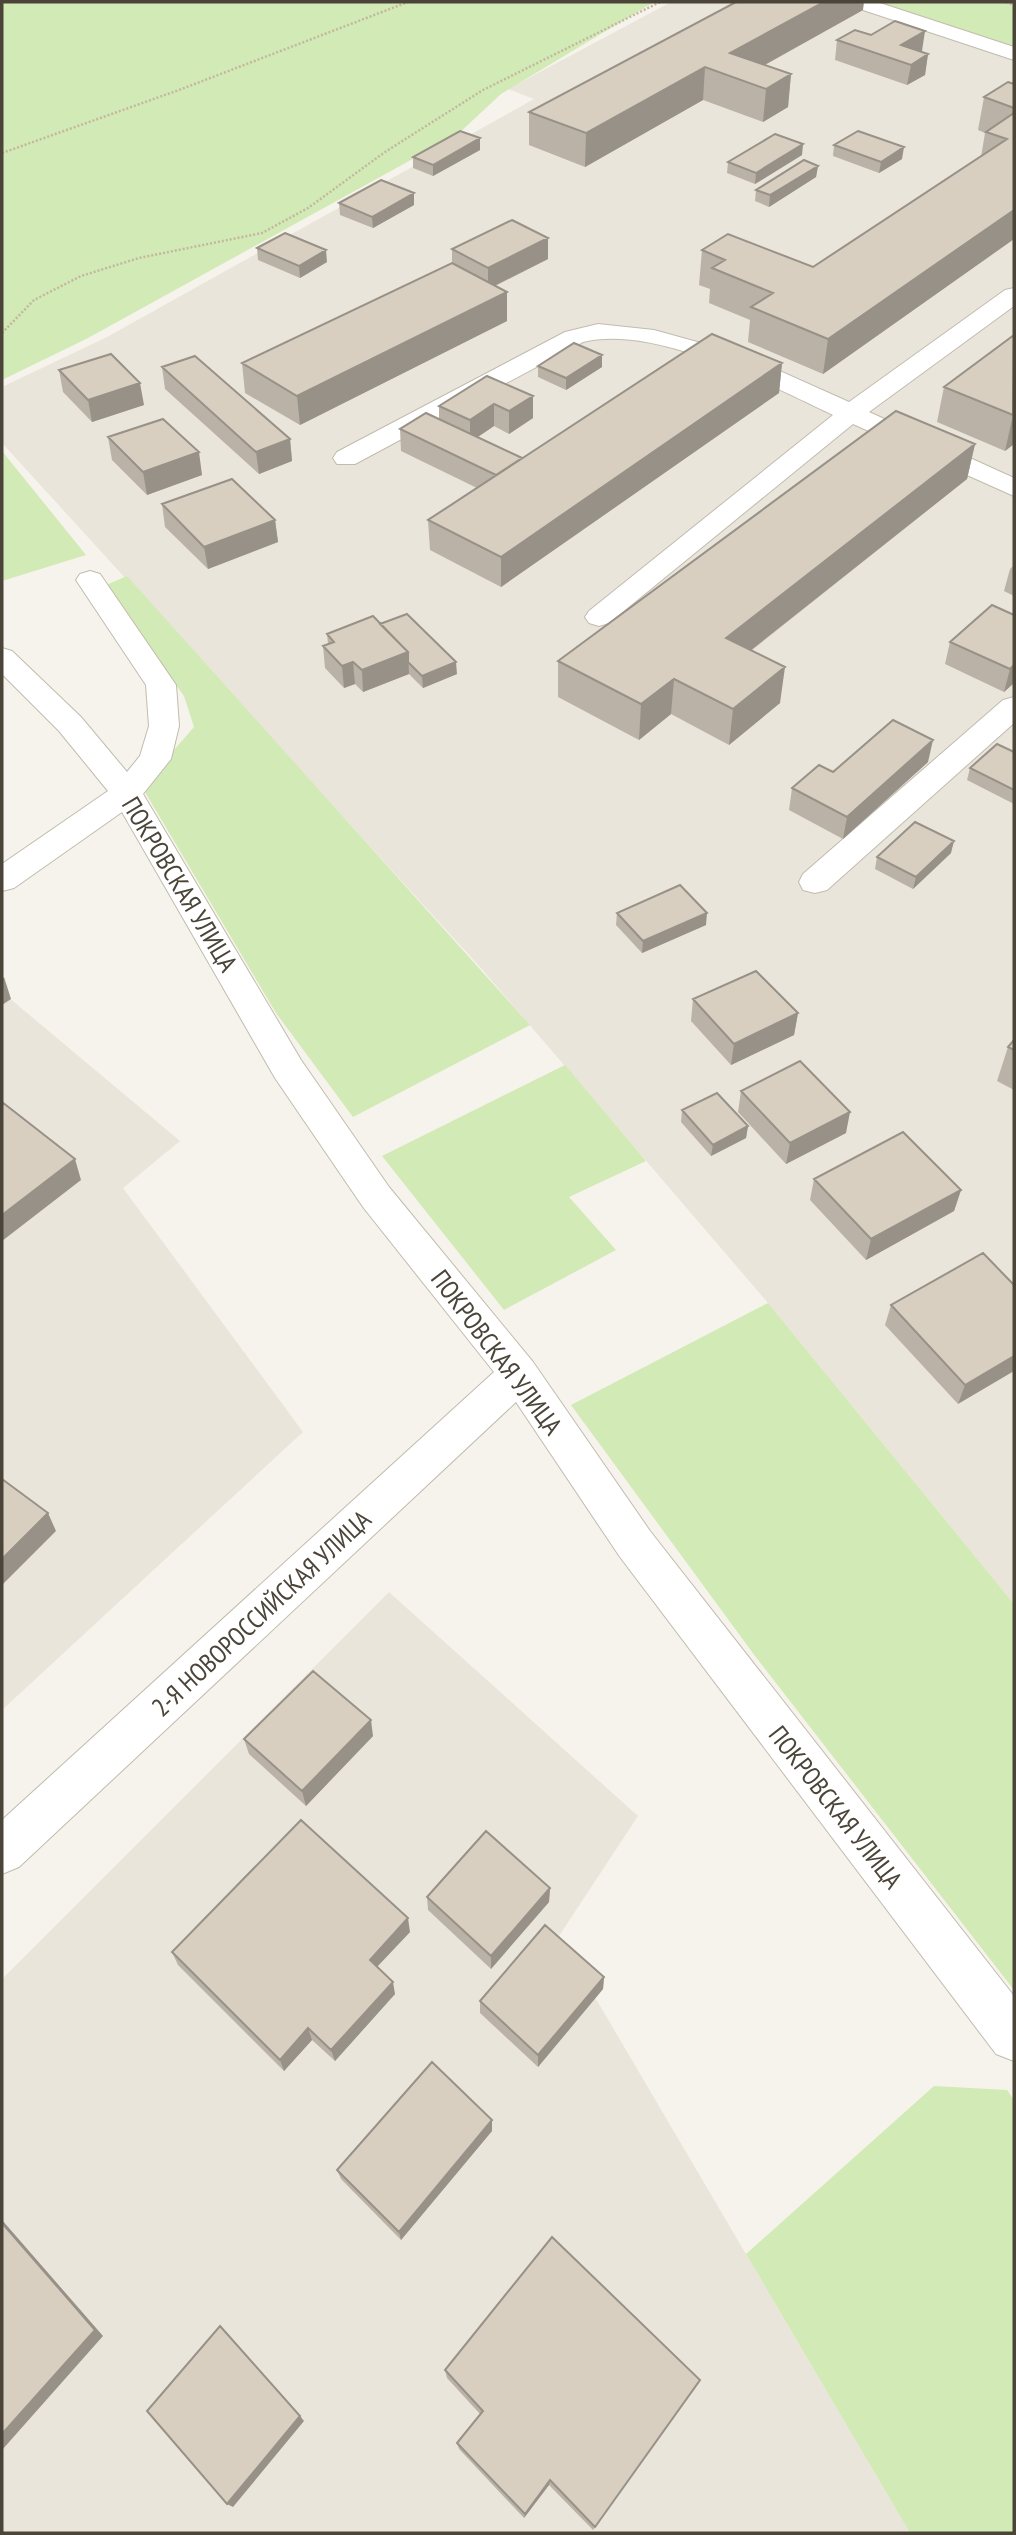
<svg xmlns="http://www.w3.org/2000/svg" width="1016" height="2535" font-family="'PT Sans Narrow',sans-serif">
  <rect width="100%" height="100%" fill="#f6f3ec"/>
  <path fill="#eae5da" d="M671 2H919L1014 33V1604L768 1303 480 967 2 443V387L107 337 534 99 508 89Z
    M2 992 180 1141 123 1188 303 1432 2 1710Z
    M389 1592 638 1816 559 1936 910 2533H2V1979Z"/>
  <path fill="#d2eab5" d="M2 2H654L501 94 458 134 88 338 2 380Z
    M872 2H1014V49Z
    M2 451 86 555 2 581Z
    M127 576 530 1025 353 1117 276 1013 142 787 194 727 184 696 104 586Z
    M565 1065 646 1161 569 1197 616 1250 504 1310 382 1156Z
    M768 1303 1014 1604V1990L755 1656 571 1405Z
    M934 2086 1007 2090 1014 2100V2533H910L746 2254Z"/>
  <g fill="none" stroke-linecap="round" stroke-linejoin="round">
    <g stroke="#c2bbae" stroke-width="2">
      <path id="minor" d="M848 2H877L1014 47V60L851 6Z
        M1014 288V306L869 412 1014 478V496L853 424 609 623 599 626 589 623 585 617 589 611 833 415C767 384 655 324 583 342L355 464H337L333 458 337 452 565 332 598 324 654 330 744 355 849 402 1005 290Z
        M90 571 100 574 176 685 179 726 171 759 143 794 301 1060 389 1187 533 1362 650 1531 1014 1996V2061L996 2054 620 1557 516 1402 19 1867 2 1874V1820L494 1372 363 1207 275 1078 122 812 14 888 2 891V864L108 791 59 731 2 674V648L12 651 81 717 127 772 140 756 149 726 146 685 76 580 80 574Z
        M1014 697V723L827 890 815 893 803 890 799 882 803 874 1003 700Z"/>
    </g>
    <path stroke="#c4b79f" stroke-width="2.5" stroke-dasharray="2 2" stroke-linecap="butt" d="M1006 2 1014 5
      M2 153 179 90 408 2
      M2 333 34 300 81 276 139 258 262 233 308 208 385 152 483 90 660 2"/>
    <use href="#minor" fill="#fff" fill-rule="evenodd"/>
  </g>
  <path fill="#bab2a6" d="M863 10 765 65 791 74 788 107 763 122 703 100 585 167 529 145V112Z
    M871 35 922 51 921 52 928 54 925 75 907 85 835 60 837 40Z
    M1014 84V239L823 374 748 342 750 320 709 303 710 289 699 285 702 250 813 267 981 157 985 133 978 130 984 97Z
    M834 145 902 159 879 173 833 156Z
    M480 150 433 176 413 168V157Z
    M802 155 755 184 727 173 728 162Z
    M818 166 816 177 769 207 755 201 756 190Z
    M339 203 414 205 373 228 340 215Z
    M257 248 327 262 300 278 258 260Z
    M452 249 548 259 495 286 507 292V321L300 425 245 393 242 363 452 263Z
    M1014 335V444L1005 451 937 422 944 387Z
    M782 363 779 393 501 587 430 550 428 520 477 488 401 451 400 429 439 419V406L533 396V418L509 434 494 426 478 437 522 459Z
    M538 366 602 367 566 390 538 377Z
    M162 367 290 439 292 461 259 474 165 389Z
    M59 370 144 405 92 422 63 392Z
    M108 437 202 475 147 495 112 460Z
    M975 444 967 479 752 650 780 703 729 745 671 714 639 740 558 697V661Z
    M162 504 275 520 278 542 208 569 165 527Z
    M1014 565V596L1004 591 1010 569Z
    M1014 615V683L1004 692 945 664 950 642Z
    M380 624 457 674 423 688 409 674 363 692 355 684 344 688 325 668 323 646 328 644 327 634Z
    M1014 752V804L967 780 970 768Z
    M928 762 843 839 789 810 792 788 833 772Z
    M951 853 913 889 875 869 877 857Z
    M617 913 706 925 642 953 616 925Z
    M693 999 798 1013 794 1035 731 1065 691 1021Z
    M1014 1040V1090L997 1081 1008 1047Z
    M741 1091 846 1133 786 1164 738 1112Z
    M682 1110 748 1126 746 1138 711 1156 681 1122Z
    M814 1179 961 1190 954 1211 866 1260 810 1200Z
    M1014 1285 958 1404 885 1325 891 1305Z
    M373 1736 306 1806 249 1754 244 1739Z
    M550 1888 549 1902 491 1969 428 1910 427 1897Z
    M410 1932 377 1967 395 1994 335 2061 312 2040 284 2071 178 1965 172 1952Z
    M604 1977 603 1989 538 2067 480 2013V2001Z
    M492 2120V2131L401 2240 341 2179 337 2170Z
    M445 2370 700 2380 593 2530 549 2485 524 2518 459 2449 457 2443 480 2414 447 2378Z"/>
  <path fill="#979187" d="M824 2H864L863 10 739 79 730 53Z
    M925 31 922 51 903 62 901 45Z
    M928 54 925 75 907 85 911 65Z
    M705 67 703 100 585 167 586 133Z
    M791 74 788 107 763 122 766 89Z
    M480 138V150L433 176V165Z
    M803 144 802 155 755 184 756 173Z
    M904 147 902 159 879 173 881 162Z
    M818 166 816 177 769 207 770 195Z
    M414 193V205L373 228 372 217Z
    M1014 210V239L823 374 828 339Z
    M548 238V259L488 289V268Z
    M326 250 327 262 300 278 299 266Z
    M507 292V321L300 425 297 396Z
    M602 355V367L566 390V378Z
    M782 363 779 393 501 587V557Z
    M140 383 144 405 92 422 88 400Z
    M533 396V418L509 434V411Z
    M494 404V426L470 442V420Z
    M1013 415H1014V444L1005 451Z
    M290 439 292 461 259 474 256 452Z
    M975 444 967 479 722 673 726 638Z
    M199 452 202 475 147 495 143 472Z
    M275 520 278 542 208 569 204 547Z
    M408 652 409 674 363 692 362 670Z
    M353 662 355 684 344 688 342 666Z
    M456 662 457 674 423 688 422 676Z
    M1014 665V683L1004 692 1010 669Z
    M785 667 780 703 729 745 733 709Z
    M674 679 671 714 639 740 641 704Z
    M933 740 928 762 843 839 847 817Z
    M954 841 951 853 913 889 916 877Z
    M707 913 706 925 642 953 643 941Z
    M4 977 11 999 2 1005V979Z
    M798 1013 794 1035 731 1065 734 1044Z
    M850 1112 846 1133 786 1164 790 1143Z
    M748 1126 746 1138 711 1156 713 1145Z
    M75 1159 81 1180 2 1241V1215Z
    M961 1190 954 1211 866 1260 871 1239Z
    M1014 1356V1371L958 1404 965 1385Z
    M48 1513 56 1531 2 1585V1559Z
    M371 1720 373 1736 306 1806 302 1791Z
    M550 1888 549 1902 491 1969V1956Z
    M408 1918 410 1932 372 1972 370 1960Z
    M604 1977 603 1989 538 2067V2055Z
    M393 1982 395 1994 335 2061 331 2050Z
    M308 2028 312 2040 284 2071 280 2060Z
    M492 2120V2131L401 2240 399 2232Z
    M2 2220 103 2336 2 2450Z
    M300 2416 304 2421 233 2507 227 2504Z
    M550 2480 549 2485 524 2518 525 2514Z"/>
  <path fill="#d8cfc1" stroke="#979187" stroke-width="2" d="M736 2H824L730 53 791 74 766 89 705 67 586 133 529 112Z
    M895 21 925 31 901 45 928 54 911 65 837 40 855 30 871 35Z
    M1008 82 1014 84V108L984 97Z
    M1014 113V210L828 339 751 307 773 293 712 268 725 260 702 250 728 234 813 267 1007 139 986 132Z
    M460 131 480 138 433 165 413 157Z
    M858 131 904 147 881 162 834 145Z
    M775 134 803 144 756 173 728 162Z
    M804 160 818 166 770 195 756 190Z
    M381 180 414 193 372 217 339 203Z
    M512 220 548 238 488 268 452 249Z
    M285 233 326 250 299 266 257 248Z
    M452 263 507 292 297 396 242 363Z
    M712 334 782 363 501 557 428 520Z
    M1014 335 1013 415 944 387Z
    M574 343 602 355 566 378 538 366Z
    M111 354 140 383 88 400 59 370Z
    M195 356 290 439 256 452 162 367Z
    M487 376 533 396 509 411 494 404 470 420 439 406Z
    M896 411 975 444 726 638 785 667 733 709 674 679 641 704 558 661Z
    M426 413 522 458 496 475 400 429Z
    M163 419 199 452 143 472 108 437Z
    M232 479 275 520 204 547 162 504Z
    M992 605 1014 615V665L1010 669 950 642Z
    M407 614 456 662 422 676 408 662V652L380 624Z
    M373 616 408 652 362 670 353 662 342 666 323 646 334 642 327 634Z
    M893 720 933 740 847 817 792 788 819 765 833 772Z
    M997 744 1014 752V790L970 768Z
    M915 822 954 841 916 877 877 857Z
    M680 885 707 913 643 941 617 913Z
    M756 971 798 1013 734 1044 693 999Z
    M1014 1040V1050L1008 1047Z
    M800 1061 850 1112 790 1143 741 1091Z
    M717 1093 748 1126 713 1145 682 1110Z
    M2 1102 75 1159 2 1215Z
    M903 1132 961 1190 871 1239 814 1179Z
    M983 1253 1014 1285V1356L965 1385 891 1305Z
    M2 1479 48 1513 2 1559Z
    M313 1671 371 1720 302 1791 244 1739Z
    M301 1820 408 1918 370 1960 393 1982 331 2050 308 2028 280 2060 172 1952Z
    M486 1831 550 1888 491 1956 427 1897Z
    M545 1925 604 1977 538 2055 480 2001Z
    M432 2062 492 2120 399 2232 337 2170Z
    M2 2223 95 2330 2 2434Z
    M552 2237 700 2380 595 2527 550 2480 525 2514 457 2443 483 2411 445 2370Z
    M220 2326 300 2416 227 2504 147 2411Z"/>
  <g text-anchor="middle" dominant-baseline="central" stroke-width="6" stroke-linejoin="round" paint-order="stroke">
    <g font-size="26" fill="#4b4439" stroke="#fff">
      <text transform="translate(180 884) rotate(59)">ПОКРОВСКАЯ УЛИЦА</text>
      <text transform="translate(497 1352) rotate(53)">ПОКРОВСКАЯ УЛИЦА</text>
      <text transform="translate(261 1613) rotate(-43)">2-Я НОВОРОССИЙСКАЯ УЛИЦА</text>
      <text transform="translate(836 1807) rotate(52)">ПОКРОВСКАЯ УЛИЦА</text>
    </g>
  </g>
  <rect width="1016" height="2535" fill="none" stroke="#4b4439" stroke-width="7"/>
</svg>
